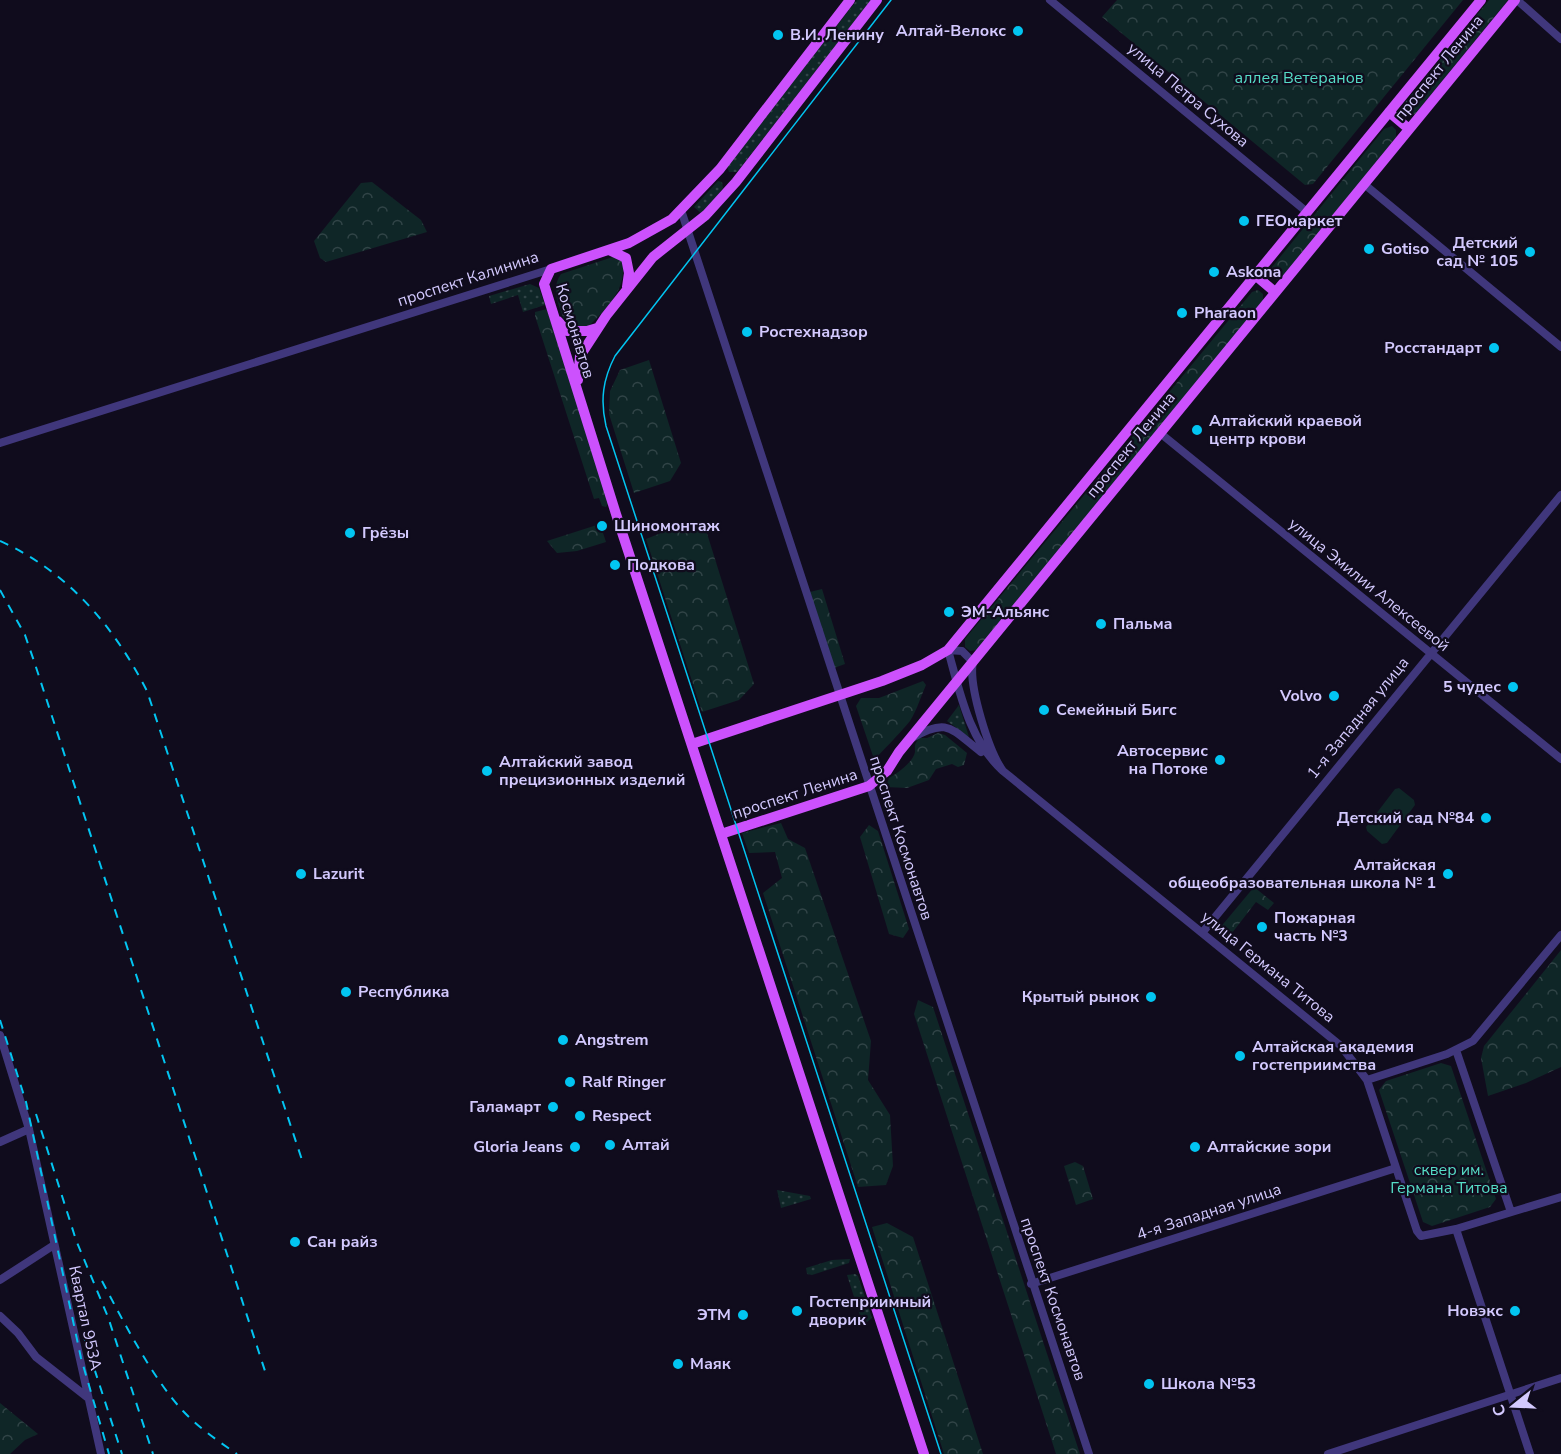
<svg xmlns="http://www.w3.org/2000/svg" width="1561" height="1454" font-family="'Nunito Sans',sans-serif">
  <defs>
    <pattern id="grass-dots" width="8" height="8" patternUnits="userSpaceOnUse" patternTransform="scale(1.5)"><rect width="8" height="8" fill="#0f2627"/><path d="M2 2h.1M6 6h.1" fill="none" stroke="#314447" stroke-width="1.8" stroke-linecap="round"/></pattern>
    <pattern id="forest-crowns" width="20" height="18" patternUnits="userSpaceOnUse" patternTransform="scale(1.5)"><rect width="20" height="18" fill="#0f2627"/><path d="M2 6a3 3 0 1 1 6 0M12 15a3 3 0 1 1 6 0" fill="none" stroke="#314447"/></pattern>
  </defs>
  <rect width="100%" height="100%" fill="#100c1d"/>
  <path fill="url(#grass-dots)" d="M857 0H871L737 172H729L727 166Z
    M718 181 722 182 723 188 702 214 694 207Z
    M530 284 539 288 545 305 523 312 518 295 491 304 489 296Z
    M959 705 969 737 947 721Z
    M777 1190 810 1196 811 1199 781 1208Z
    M850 1259 849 1263 812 1275 807 1274 806 1268 832 1260Z
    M855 1274 858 1276 872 1318 863 1325 847 1275Z"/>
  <path fill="url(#forest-crowns)" d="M1117 0H1463L1313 184 1305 185 1102 17Z
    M1489 0H1508L1415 114 1408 117 1403 113V105Z
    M1392 126 1396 130V137L1284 276 1277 280 1271 275 1272 267 1384 129Z
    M372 182 421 220 427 232 326 262 320 258 314 241 361 183Z
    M613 257 622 261C628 288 607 308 589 326L573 328 566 324C559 307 550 289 561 274Z
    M1258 290 1263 294V301L977 650 970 651 965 647V639L1252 292Z
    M547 309 609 502 606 507 602 506 599 498 594 499 535 316V312Z
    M649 360 681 463 670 481 634 493 609 414 610 391 620 370Z
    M686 523 705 527 754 684 739 700 702 712 646 539Z
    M600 524 606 542 577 551 557 553 547 541Z
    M822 589 845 664 834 668 810 592Z
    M923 681 926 685C921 696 917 710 910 721 907 725 877 758 874 759L856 706 861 698H879Z
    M938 733 945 735 967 753 964 765 958 767 952 764 936 769 929 780 907 788 886 787 889 778C897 774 914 761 915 752 915 745 914 745 919 738H927Z
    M781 823 788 839 805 848 871 1041 868 1080 890 1115 893 1166 886 1185 858 1187 763 893 782 878 775 852 749 853 742 833Z
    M869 825 878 831 909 929 903 938 889 934 860 837Z
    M1254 887 1274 903 1268 910 1256 902 1225 942 1219 929Z
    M1561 950V1067L1526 1083 1488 1096 1481 1058 1484 1046Z
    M918 1000 933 1007 1080 1454H1056L914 1014Z
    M1441 1063 1451 1066 1496 1199 1490 1207 1432 1226 1423 1222 1379 1090 1386 1081Z
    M1075 1162 1083 1166 1093 1199 1076 1205 1064 1166Z
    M887 1223 913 1237 983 1454H944L872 1227Z
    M0 1403 38 1434 25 1440 10 1454H0Z"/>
  <path fill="#0f2627" d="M1399 788 1414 800 1415 805 1387 843 1382 844 1367 831 1366 827 1395 789Z"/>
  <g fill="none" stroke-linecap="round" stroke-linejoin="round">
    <path stroke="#40377c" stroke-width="8" d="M1050 0 1307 212
      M1517 0 1561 39
      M1364 184 1561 347
      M681 210 1089 1454
      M1160 433 1561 759
      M0 443 551 269
      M912 738C948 717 951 729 981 752
      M1003 771C989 752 968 685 973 662L962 651 948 650C960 693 969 740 1003 771L1341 1046 1367 1080 1417 1231 1421 1236 1456 1229 1561 1197
      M1202 933 1561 495
      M0 1035 29 1129 101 1454
      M1456 1050 1511 1212
      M1367 1080 1447 1054 1473 1041 1561 935
      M0 1142 29 1129
      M1456 1229 1530 1454
      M0 1280 54 1245
      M1031 1284 1396 1168
      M0 1316 18 1333 36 1357 87 1397
      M1328 1454 1561 1378"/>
    <path stroke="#cc51fd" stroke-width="10" d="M850 0 720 169 672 219 629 243 551 269 544 284 616 514 924 1454
      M1389 112 1409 129
      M609 250 626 258 629 273 627 287
      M1255 275 1275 292
      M558 321 567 331H587L597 328
      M578 380 580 356 606 316 653 257 706 215 736 182 877 0
      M692 744 882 681 922 665 948 650 1481 0
      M721 834 869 786 887 771 899 752 1515 0"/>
    <path stroke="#02c5f1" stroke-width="1.5" d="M891 0 615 356C603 379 600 400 606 426L941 1454"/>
    <path stroke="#02c5f1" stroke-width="2" stroke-dasharray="9 8" stroke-linecap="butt" d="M0 541C67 571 114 626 147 691L303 1163
      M0 590 25 635 34 661 265 1371
      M0 1020 26 1102 81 1358 109 1454
      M36 1114 76 1240 108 1317 153 1454
      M102 1281C123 1321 153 1379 183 1411 199 1428 218 1441 237 1454
      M72 1283 92 1346
      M84 1337 122 1454"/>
  </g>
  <g fill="#02c5f1" stroke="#100c1d" stroke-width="2">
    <circle cx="1018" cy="31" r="6"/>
    <circle cx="778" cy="35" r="6"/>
    <circle cx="1244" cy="221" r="6"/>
    <circle cx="1369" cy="249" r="6"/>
    <circle cx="1530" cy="252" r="6"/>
    <circle cx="1214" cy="272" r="6"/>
    <circle cx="1182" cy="313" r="6"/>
    <circle cx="747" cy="332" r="6"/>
    <circle cx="1494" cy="348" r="6"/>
    <circle cx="1197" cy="430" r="6"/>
    <circle cx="602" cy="526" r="6"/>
    <circle cx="350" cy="533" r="6"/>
    <circle cx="615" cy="565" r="6"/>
    <circle cx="949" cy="612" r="6"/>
    <circle cx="1101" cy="624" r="6"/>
    <circle cx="1513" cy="687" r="6"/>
    <circle cx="1334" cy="696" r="6"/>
    <circle cx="1044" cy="710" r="6"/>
    <circle cx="1220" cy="760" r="6"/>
    <circle cx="487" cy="771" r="6"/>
    <circle cx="1486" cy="818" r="6"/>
    <circle cx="301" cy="874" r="6"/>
    <circle cx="1448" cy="874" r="6"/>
    <circle cx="1262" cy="927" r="6"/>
    <circle cx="346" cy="992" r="6"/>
    <circle cx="1151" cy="997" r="6"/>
    <circle cx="563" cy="1040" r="6"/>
    <circle cx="1240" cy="1056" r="6"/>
    <circle cx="570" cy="1082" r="6"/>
    <circle cx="553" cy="1107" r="6"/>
    <circle cx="580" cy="1116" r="6"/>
    <circle cx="610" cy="1145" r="6"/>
    <circle cx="575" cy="1147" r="6"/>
    <circle cx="1195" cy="1147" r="6"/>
    <circle cx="295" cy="1242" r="6"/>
    <circle cx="797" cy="1311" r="6"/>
    <circle cx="1515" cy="1311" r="6"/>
    <circle cx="743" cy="1315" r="6"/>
    <circle cx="678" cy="1364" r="6"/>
    <circle cx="1149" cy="1384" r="6"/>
  </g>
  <g text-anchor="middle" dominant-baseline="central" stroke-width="4.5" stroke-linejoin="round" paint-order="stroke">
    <g font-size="16" font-weight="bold" fill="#d3c9fe" stroke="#100c1d" text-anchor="start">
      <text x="1006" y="31" text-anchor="end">Алтай-Велокс</text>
      <text x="790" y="35">В.И. Ленину</text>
      <text x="1256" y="221">ГЕОмаркет</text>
      <text x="1518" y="243" text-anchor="end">Детский<tspan x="1518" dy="18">сад № 105</tspan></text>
      <text x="1381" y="249">Gotiso</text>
      <text x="1226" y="272">Askona</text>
      <text x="1194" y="313">Pharaon</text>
      <text x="759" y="332">Ростехнадзор</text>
      <text x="1482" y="348" text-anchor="end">Росстандарт</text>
      <text x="1209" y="421">Алтайский краевой<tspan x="1209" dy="18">центр крови</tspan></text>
      <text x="614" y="526">Шиномонтаж</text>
      <text x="362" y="533">Грёзы</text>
      <text x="627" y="565">Подкова</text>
      <text x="961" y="612">ЭМ-Альянс</text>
      <text x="1113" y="624">Пальма</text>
      <text x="1501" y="687" text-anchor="end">5 чудес</text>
      <text x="1322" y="696" text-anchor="end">Volvo</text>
      <text x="1056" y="710">Семейный Бигс</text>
      <text x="1208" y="751" text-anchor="end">Автосервис<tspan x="1208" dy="18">на Потоке</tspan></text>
      <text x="499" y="762">Алтайский завод<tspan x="499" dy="18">прецизионных изделий</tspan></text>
      <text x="1474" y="818" text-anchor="end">Детский сад №84</text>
      <text x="1436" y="865" text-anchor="end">Алтайская<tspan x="1436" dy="18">общеобразовательная школа № 1</tspan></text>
      <text x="313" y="874">Lazurit</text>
      <text x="1274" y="918">Пожарная<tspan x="1274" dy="18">часть №3</tspan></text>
      <text x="358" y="992">Республика</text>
      <text x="1139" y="997" text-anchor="end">Крытый рынок</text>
      <text x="575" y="1040">Angstrem</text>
      <text x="1252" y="1047">Алтайская академия<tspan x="1252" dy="18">гостеприимства</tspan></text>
      <text x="582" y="1082">Ralf Ringer</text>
      <text x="541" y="1107" text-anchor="end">Галамарт</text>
      <text x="592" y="1116">Respect</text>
      <text x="622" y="1145">Алтай</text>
      <text x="563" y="1147" text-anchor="end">Gloria Jeans</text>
      <text x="1207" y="1147">Алтайские зори</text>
      <text x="307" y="1242">Сан райз</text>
      <text x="809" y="1302">Гостеприимный<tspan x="809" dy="18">дворик</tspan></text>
      <text x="1503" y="1311" text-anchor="end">Новэкс</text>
      <text x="731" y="1315" text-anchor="end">ЭТМ</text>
      <text x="690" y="1364">Маяк</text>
      <text x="1161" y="1384">Школа №53</text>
    </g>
    <g font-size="16" fill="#d3c9fe" stroke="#100c1d">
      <text transform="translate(1439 68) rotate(-51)">проспект Ленина</text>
      <text transform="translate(1188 95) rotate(40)">улица Петра Сухова</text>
      <text transform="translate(468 279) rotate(-18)">проспект Калинина</text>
      <text transform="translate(575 331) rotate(73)">Космонавтов</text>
      <text transform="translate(1131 445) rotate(-51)">проспект Ленина</text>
      <text transform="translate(1369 585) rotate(39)">улица Эмилии Алексеевой</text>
      <text transform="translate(1358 718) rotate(-51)">1-я Западная улица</text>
      <text transform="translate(795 794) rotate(-18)">проспект Ленина</text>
      <text transform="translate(901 838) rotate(72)">проспект Космонавтов</text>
      <text transform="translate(1268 967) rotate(39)">улица Германа Титова</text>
      <text transform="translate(1209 1212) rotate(-18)">4-я Западная улица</text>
      <text transform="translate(1053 1299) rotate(71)">проспект Космонавтов</text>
      <text transform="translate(85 1318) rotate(78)">Квартал 953А</text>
    </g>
    <g font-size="16" fill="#56ddc7" stroke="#100c1d">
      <text x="1299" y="78">аллея Ветеранов</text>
      <text x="1449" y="1170">сквер им.<tspan x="1449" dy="18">Германа Титова</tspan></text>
    </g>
  </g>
  <g transform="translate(1513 1406) rotate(252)" stroke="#100c1d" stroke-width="4.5" paint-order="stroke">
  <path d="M0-4.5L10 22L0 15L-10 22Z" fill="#d3c9fe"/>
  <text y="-9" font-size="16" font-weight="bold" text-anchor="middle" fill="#d3c9fe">С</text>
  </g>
</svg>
